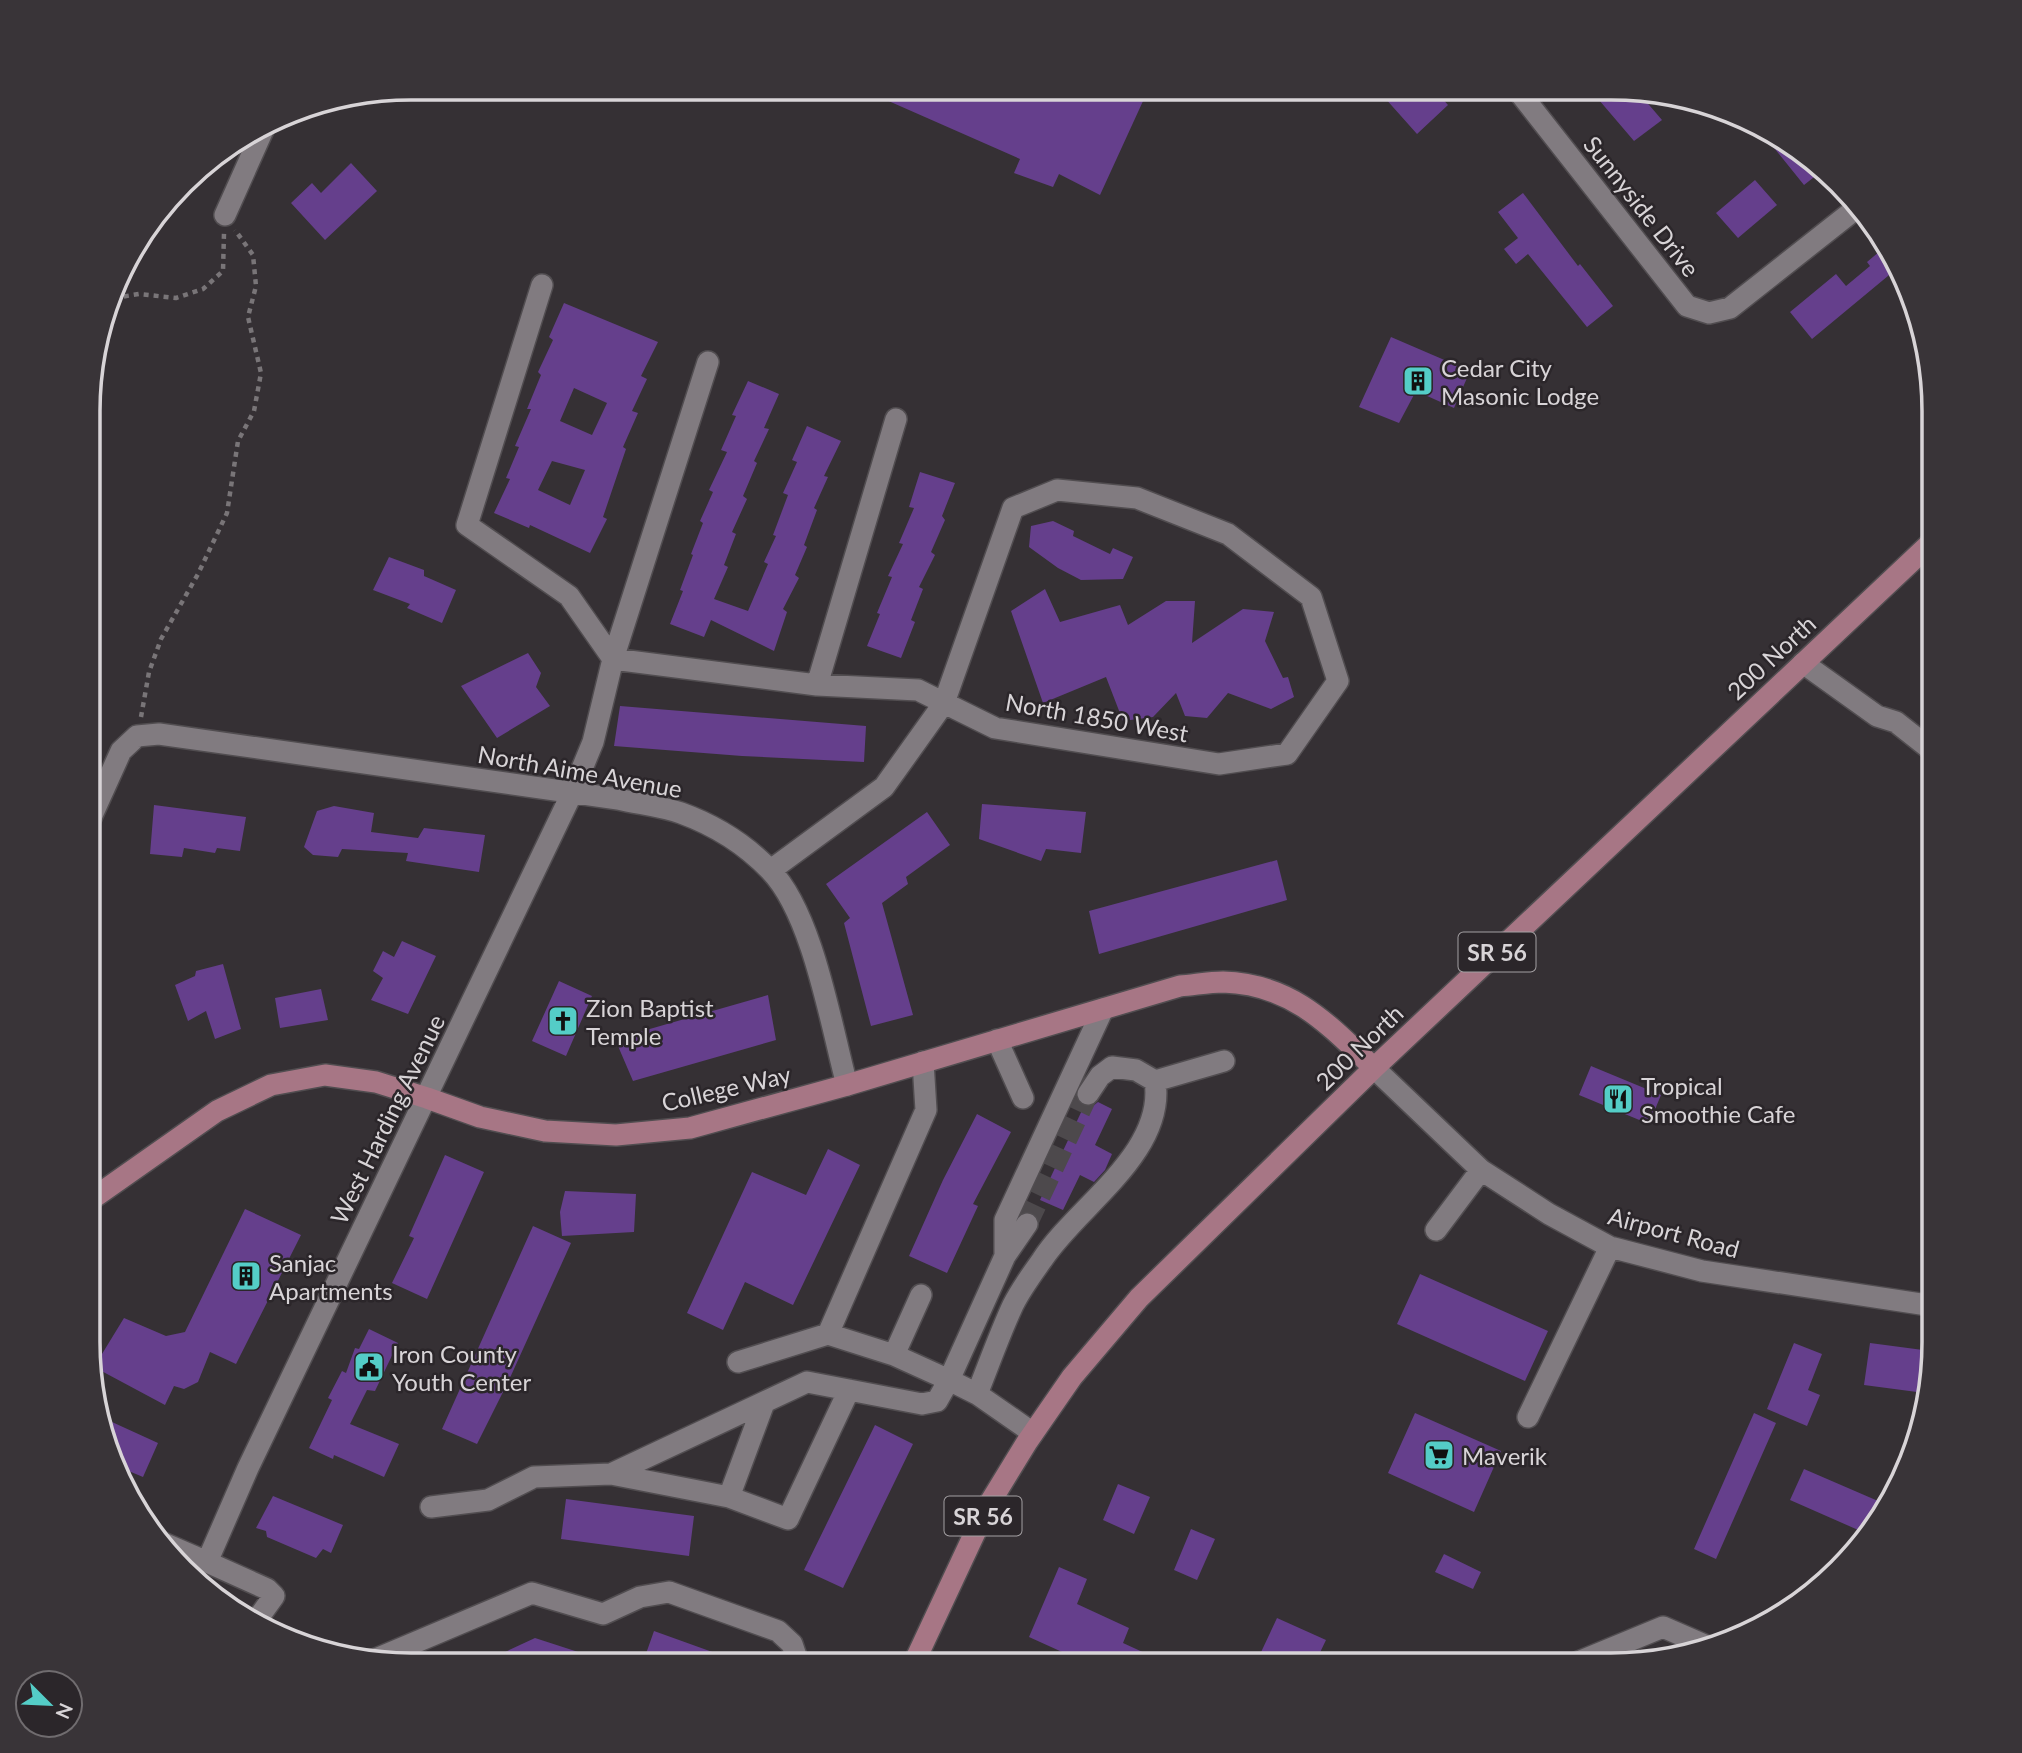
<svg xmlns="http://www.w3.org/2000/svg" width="2022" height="1753" font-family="Lato,sans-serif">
  <rect width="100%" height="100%" fill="#353034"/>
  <path fill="#653f8c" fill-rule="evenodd" d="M859 88H1149L1100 195 1059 174 1053 187 1014 173 1020 159Z
    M1376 88H1433L1448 105 1417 134Z
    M1614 88H1633L1651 93 1644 99 1662 120 1634 141 1599 100Z
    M1766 129 1794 150 1823 170 1804 185 1762 133Z
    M351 163 377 191 325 240 291 203 312 183 321 193Z
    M1755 180 1777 205 1738 238 1716 213Z
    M1523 193 1578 266 1580 264 1613 306 1587 327 1528 254 1516 264 1504 249 1518 238 1498 212Z
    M1886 246 1900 266 1812 339 1790 312 1836 274 1846 286 1870 266 1867 262Z
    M564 303 658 342 641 376 647 379 632 411 638 413 623 447 626 449 603 517 607 519 590 553 530 525 529 528 494 513 510 479 506 478 519 447 515 446 531 409H527L541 375 538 372 553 340 549 337ZM574 388 607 403 592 435 560 421ZM552 461 585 470 570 505 538 490Z
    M1391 337 1470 371 1454 408 1416 391 1399 423 1359 407Z
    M748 381 779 394 764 428 769 429 754 461 757 463 743 496 747 499 732 532 736 534 724 565 728 567 714 599 748 611 768 564 764 562 776 536 773 535 788 495 783 493 797 462 792 460 807 426 841 441 824 476 828 477 814 508 817 510 804 545 807 547 795 575 799 578 783 609 787 612 774 651 711 620 704 637 670 624 683 591 680 590 693 555 691 554 703 523 700 521 713 492 709 490 727 452 721 450 736 416 732 415Z
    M920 472 955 483 942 516 945 520 931 552 935 555 919 587 923 589 911 620 915 622 901 658 867 646 880 614 877 613 892 577 888 576 903 544 899 543 914 508 909 507Z
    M1053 521 1074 531 1073 536 1110 554 1113 548 1133 557 1123 579 1081 580 1058 568 1029 547 1031 526Z
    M389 557 424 570V576L456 590 442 623 407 608 410 604 373 590Z
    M1045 589 1060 622 1120 605 1128 625 1166 601H1195L1192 643 1243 609 1274 612 1265 641 1283 678 1288 677 1294 697 1271 709 1228 693 1207 718 1185 716 1176 693 1153 717 1123 721 1106 677 1043 703 1011 611Z
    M528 653 541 673 536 687 550 706 497 738 461 686Z
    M620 706 866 726 864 762 742 756 614 746Z
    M982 804 1086 812 1081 853 1046 849 1041 861 979 839Z
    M154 805 246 817 240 851 217 848 215 853 184 848 182 857 150 854Z
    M334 806 374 813 371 832 418 838 424 828 485 835 479 872 406 861 408 853 342 849 338 857 313 855 304 847 317 811Z
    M927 812 950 845 906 877 908 884 882 903 913 1015 871 1026 844 923 850 918 826 884Z
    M1277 860 1287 900 1099 954 1089 911Z
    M402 941 436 956 408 1014 371 1000 383 978 373 971 383 951 394 957Z
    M223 964 241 1029 215 1039 206 1011 188 1021 175 985 195 976 196 971Z
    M559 981 592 996 566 1056 532 1041Z
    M321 989 328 1020 280 1028 275 998Z
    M768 995 776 1040 633 1081 615 1039Z
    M1591 1066 1661 1095 1649 1124 1579 1095Z
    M1098 1102 1112 1109 1095 1145 1112 1154 1105 1170 1094 1182 1080 1175 1063 1210 1040 1200 1084 1106H1093Z
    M977 1114 1011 1132 973 1204 978 1206 947 1273 909 1256 943 1180Z
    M828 1149 860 1165 793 1305 745 1282 723 1330 687 1313 752 1172 806 1195Z
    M445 1155 484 1172 427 1299 392 1283 414 1238 409 1236Z
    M565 1191 636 1194 634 1232 562 1236 560 1212Z
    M245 1209 301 1235 236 1364 210 1352 198 1382 184 1389 174 1386 165 1405 94 1367 124 1318 166 1336 185 1332Z
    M533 1226 571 1243 509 1380 477 1444 442 1429Z
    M1420 1274 1548 1331 1525 1381 1397 1324Z
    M369 1329 398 1343 375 1391 367 1390 350 1424 399 1444 384 1477 334 1455 333 1459 309 1448 332 1400 328 1398 342 1371 346 1373 355 1348 359 1349Z
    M1794 1343 1822 1354 1808 1390 1820 1395 1807 1426 1767 1409Z
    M1870 1343 1923 1350 1917 1392 1864 1385Z
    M1415 1413 1501 1451 1474 1512 1388 1473Z
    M1754 1413 1776 1423 1716 1559 1694 1549Z
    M101 1417 158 1443 143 1477 112 1464Z
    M875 1425 913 1444 843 1588 804 1570Z
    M1804 1469 1885 1504 1865 1533 1790 1500Z
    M1118 1484 1150 1497 1134 1534 1103 1520Z
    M273 1496 343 1525 331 1553 323 1549 316 1558 267 1537 266 1531 256 1528Z
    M566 1499 694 1516 689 1556 561 1539Z
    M1191 1529 1215 1539 1197 1580 1174 1570Z
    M1444 1554 1481 1572 1473 1589 1435 1572Z
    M1059 1567 1087 1579 1077 1604 1129 1628 1123 1643 1171 1665H1081L1070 1660 1071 1656 1029 1637Z
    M1277 1618 1326 1640 1314 1665H1255Z
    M654 1631 743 1663V1665H642Z
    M535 1638 609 1662V1665H477Z"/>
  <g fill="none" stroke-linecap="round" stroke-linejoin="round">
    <path stroke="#4d494c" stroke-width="21" stroke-dasharray="21 10" stroke-linecap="butt" d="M1027 1224 1088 1094"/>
    <g stroke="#514d50" stroke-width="24">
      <path id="minor" d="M1516 88 1687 306 1709 313 1730 308 1858 207
        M225 215 263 130
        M542 285 467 525 569 596 613 659 817 685 918 690 995 728 1219 764 1287 754 1338 681 1311 597 1228 534 1137 498 1057 490 1013 508 944 703 884 787 771 870
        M1803 663 1877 716 1896 722 1934 752
        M817 685 896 419
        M89 822 121 751 137 736 159 734 618 799C639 804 661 806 681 813 714 825 746 845 770 870 813 914 831 1026 847 1085
        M997 1040 1023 1098
        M1374 1068 1481 1170 1549 1214 1610 1247 1702 1271 1934 1306
        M1088 1094 1100 1076 1112 1067 1136 1070 1155 1081 1224 1061
        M1436 1230 1481 1170
        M1005 1256V1220L1103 1009
        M921 1295 894 1355 828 1334 926 1110 923 1062
        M894 1355 949 1380 1005 1256 1027 1224
        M738 1362 828 1334
        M977 1394C989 1364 1000 1333 1013 1305 1021 1289 1032 1274 1042 1260 1077 1206 1166 1153 1155 1081
        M1528 1417 1610 1247
        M611 1474 729 1497 788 1519 849 1390
        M729 1497 764 1403
        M431 1507 488 1500 534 1477 611 1474 807 1382 922 1404 937 1401 949 1380 977 1394 1033 1433
        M163 1543 207 1562
        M256 1621 274 1596 267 1589 207 1562 248 1468 572 793 593 742 613 659 708 362
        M376 1659 532 1593 603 1614 640 1597 669 1592 778 1631 792 1644 799 1665
        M1571 1665 1663 1627 1709 1647"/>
    </g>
    <g stroke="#514d50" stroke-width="24">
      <path id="major" d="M89 1201 217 1111 271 1085 325 1075 376 1082 427 1098 480 1117 545 1131 616 1135 690 1128 847 1085 1180 986C1194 985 1209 982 1223 982 1292 984 1328 1024 1374 1068
        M913 1665 986 1509 1027 1442 1072 1377 1139 1298 1374 1068 1934 540"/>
    </g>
    <path stroke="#797578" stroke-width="4.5" stroke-dasharray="5 5" stroke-linecap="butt" d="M114 298 139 294 176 298 203 289 223 271 224 233
      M141 717 149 672 161 639 198 574 227 513 238 441 254 411 261 373 248 317 256 286 253 255 235 230"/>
    <use href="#minor" stroke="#817b80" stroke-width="21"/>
    <use href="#major" stroke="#a77685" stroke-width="21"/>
  </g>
  <defs>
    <g id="building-square" transform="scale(1.575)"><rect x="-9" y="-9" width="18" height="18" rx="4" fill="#54cdc7" stroke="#2b262a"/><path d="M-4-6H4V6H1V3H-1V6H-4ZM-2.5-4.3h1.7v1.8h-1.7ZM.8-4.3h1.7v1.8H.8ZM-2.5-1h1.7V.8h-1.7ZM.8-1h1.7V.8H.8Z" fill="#111"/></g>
    <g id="church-square" transform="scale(1.575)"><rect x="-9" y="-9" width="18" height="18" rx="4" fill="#54cdc7" stroke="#2b262a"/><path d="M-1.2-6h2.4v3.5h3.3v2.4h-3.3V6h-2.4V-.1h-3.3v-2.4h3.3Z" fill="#111"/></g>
    <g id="restaurant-square" transform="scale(1.575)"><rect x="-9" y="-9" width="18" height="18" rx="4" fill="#54cdc7" stroke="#2b262a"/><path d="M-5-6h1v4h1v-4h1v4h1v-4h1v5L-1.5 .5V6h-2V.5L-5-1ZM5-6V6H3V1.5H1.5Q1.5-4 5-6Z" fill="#111"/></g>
    <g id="civic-square" transform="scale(1.575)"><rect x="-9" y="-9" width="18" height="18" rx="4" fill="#54cdc7" stroke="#2b262a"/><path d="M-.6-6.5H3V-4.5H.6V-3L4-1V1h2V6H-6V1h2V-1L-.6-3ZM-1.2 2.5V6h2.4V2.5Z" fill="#111"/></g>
    <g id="supermarket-square" transform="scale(1.575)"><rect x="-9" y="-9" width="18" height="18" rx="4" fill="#54cdc7" stroke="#2b262a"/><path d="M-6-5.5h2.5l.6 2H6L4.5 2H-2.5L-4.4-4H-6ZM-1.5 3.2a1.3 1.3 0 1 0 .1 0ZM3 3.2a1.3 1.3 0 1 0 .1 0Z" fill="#111"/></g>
  </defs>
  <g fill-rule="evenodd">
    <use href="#building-square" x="1418" y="381"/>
    <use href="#church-square" x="563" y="1021"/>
    <use href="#restaurant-square" x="1618" y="1099"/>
    <use href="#building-square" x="246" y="1276"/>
    <use href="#civic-square" x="369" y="1367"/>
    <use href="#supermarket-square" x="1439" y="1455"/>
  </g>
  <g text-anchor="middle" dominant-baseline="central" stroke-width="5" stroke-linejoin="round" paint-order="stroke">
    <g fill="#2b262a" stroke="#a4a0a3" stroke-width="2">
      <rect x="1458.5" y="932.5" width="77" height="39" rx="5"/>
      <rect x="944.5" y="1496.5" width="77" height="39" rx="5"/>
    </g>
    <g font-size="23" font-weight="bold" fill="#d8d4d7">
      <text x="1497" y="952">SR 56</text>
      <text x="983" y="1516">SR 56</text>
    </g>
    <g font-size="24" fill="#d8d4d7" stroke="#2b262a">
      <text transform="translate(1642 206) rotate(52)">Sunnyside Drive</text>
      <text transform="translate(1771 657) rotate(-43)">200 North</text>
      <text transform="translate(1097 717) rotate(10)">North 1850 West</text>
      <text transform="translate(580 771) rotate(10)">North Aime Avenue</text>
      <text transform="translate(1359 1047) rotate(-44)">200 North</text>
      <text transform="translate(726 1088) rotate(-13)">College Way</text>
      <text transform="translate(387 1119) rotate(-64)">West Harding Avenue</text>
      <text transform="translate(1674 1232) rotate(15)">Airport Road</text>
    </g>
    <g font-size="24" fill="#d8d4d7" stroke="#2b262a" text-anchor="start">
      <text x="1441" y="367">Cedar City<tspan x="1441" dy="28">Masonic Lodge</tspan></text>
      <text x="586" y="1007">Zion Baptist<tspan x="586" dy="28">Temple</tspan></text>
      <text x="1641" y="1085">Tropical<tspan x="1641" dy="28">Smoothie Cafe</tspan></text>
      <text x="269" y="1262">Sanjac<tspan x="269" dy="28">Apartments</tspan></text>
      <text x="392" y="1353">Iron County<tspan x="392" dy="28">Youth Center</tspan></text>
      <text x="1462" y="1455">Maverik</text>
    </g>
  </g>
  <path d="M0 0H2022V1753H0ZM411 100H1611A311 311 0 0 1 1922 411V1342A311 311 0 0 1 1611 1653H411A311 311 0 0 1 100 1342V411A311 311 0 0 1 411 100Z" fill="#393438" fill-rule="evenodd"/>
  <path fill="none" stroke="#d8d4d7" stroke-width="3.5" d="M411 100H1611A311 311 0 0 1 1922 411V1342A311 311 0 0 1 1611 1653H411A311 311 0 0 1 100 1342V411A311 311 0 0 1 411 100Z"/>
  <g transform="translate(49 1704) rotate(114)"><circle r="33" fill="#2b262a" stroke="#706c6f" stroke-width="2"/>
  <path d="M0-5L12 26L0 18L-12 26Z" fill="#54cdc7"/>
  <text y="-10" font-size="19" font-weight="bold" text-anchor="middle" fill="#d8d4d7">N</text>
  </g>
</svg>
